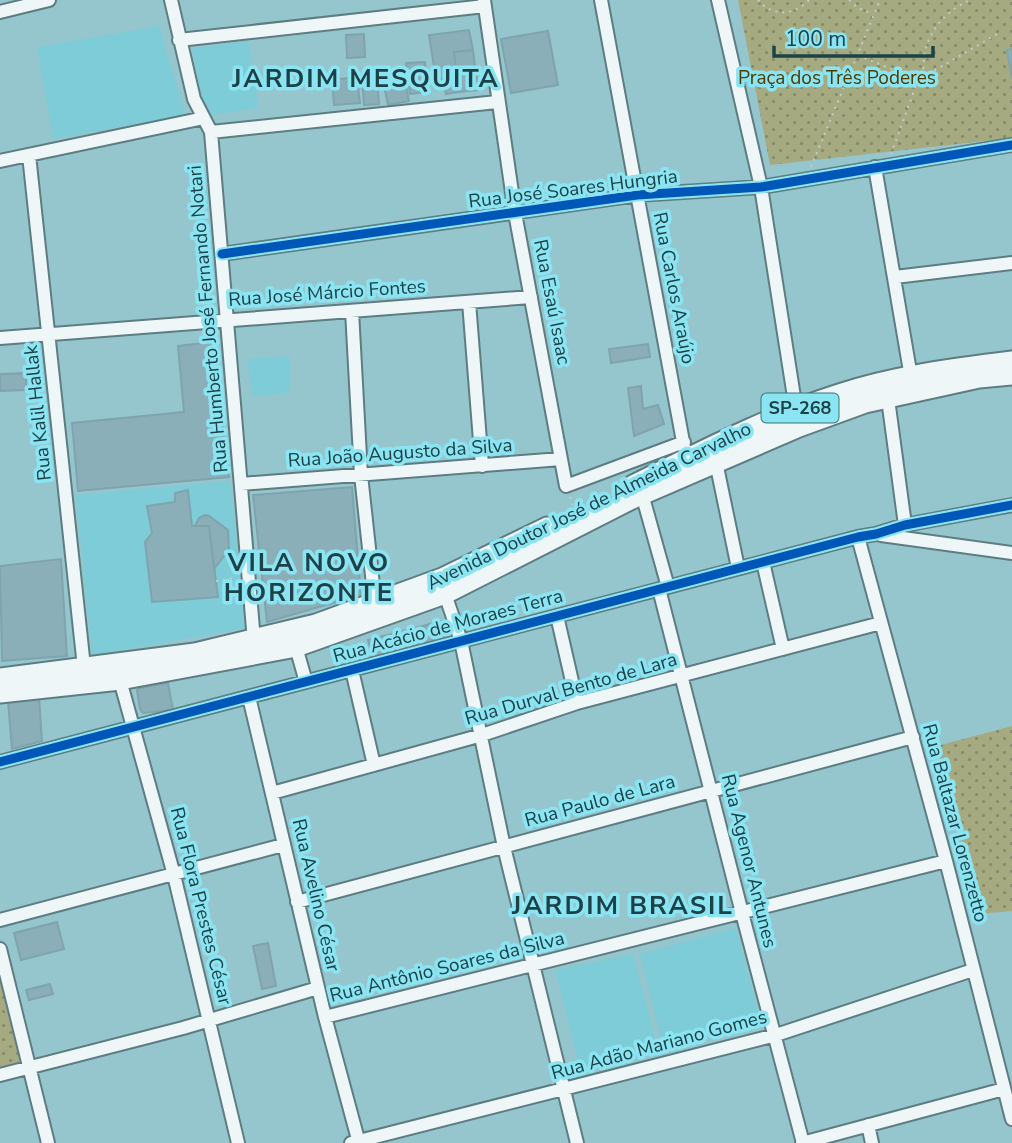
<svg xmlns="http://www.w3.org/2000/svg" width="1012" height="1143" font-family="'Nunito Sans',sans-serif">
  <defs>
    <pattern id="grass-dots" width="8" height="8" patternUnits="userSpaceOnUse" patternTransform="scale(1.75)"><rect width="8" height="8" fill="#a6aa80"/><path d="M2 2h.1M6 6h.1" fill="none" stroke="#868c6b" stroke-width="1.8" stroke-linecap="round"/></pattern>
  </defs>
  <rect width="100%" height="100%" fill="#95c6ce"/>
  <path fill="#7dccd8" d="M159 26 185 115 53 139 37 47Z
    M249 41 258 108 212 115 201 96 192 48Z
    M290 356V392L253 397 247 359Z
    M230 481 245 628 92 655 76 495Z
    M736 928 759 1016 756 1024 751 1028 664 1049 640 954Z
    M633 954 659 1053 590 1069 578 1060 555 970Z"/>
  <path fill="url(#grass-dots)" d="M738 0H1012V138L770 165Z
    M1012 726V911L976 914 937 746Z
    M0 967 24 1064 0 1070Z"/>
  <path fill="#8bafb9" stroke="#7fa4ae" stroke-width="2" d="M469 30 473 50 454 52 459 92 446 94 443 79 436 80 429 35Z
    M548 31 558 85 511 93 501 39Z
    M364 34 365 57 347 58 346 35Z
    M1012 49V79L1007 50Z
    M473 50 478 90 459 92 454 52Z
    M425 62 428 92 410 94 406 63Z
    M402 67 409 101 388 105 381 71Z
    M357 77 360 103 334 105 332 80Z
    M377 77 379 104 364 105 362 78Z
    M213 342 229 477 78 491 72 423 184 412 178 346Z
    M648 344 650 357 611 363 609 349Z
    M26 373V390L0 391V374Z
    M641 386 643 409 658 405 664 424 634 436 628 388Z
    M352 487 361 595 267 622 253 495Z
    M188 490 192 526H209L218 597 152 602 145 542 152 533 147 506 175 502V493Z
    M205 515 209 516 228 530 229 550 214 569 209 526H195L199 518Z
    M61 559 67 656 2 661 0 566Z
    M442 621 446 638 373 658 368 640Z
    M168 683 173 710 143 713 140 709 137 690 140 688Z
    M39 697 42 741 12 749 8 701Z
    M57 922 64 949 21 960 14 933Z
    M268 943 276 986 262 989 253 946Z
    M50 984 53 994 29 1000 26 990Z"/>
  <g fill="none" stroke-linecap="round" stroke-linejoin="round">
    <g stroke="#5d7d82" stroke-width="16">
      <path id="street" d="M171 0 194 99 211 132 254 641
        M484 0 515 213 566 486 684 442
        M601 0 684 447
        M718 0 761 187 797 416
        M0 12 49 0
        M179 40 485 6
        M211 132 497 102
        M29 155 84 667
        M0 161 204 118
        M875 167 911 377
        M222 254 637 195 761 187 1012 145
        M895 277 1012 263
        M469 302 482 466
        M352 311 361 475 375 603
        M0 338 531 297
        M888 399 905 525
        M716 462 738 568
        M241 484 561 459
        M642 494 668 587
        M881 535 1012 553
        M858 537 946 861 1012 1119
        M763 562 783 649
        M659 589 742 913 803 1143
        M445 594 461 641 504 847 577 1143
        M557 616 577 703
        M296 647 306 682
        M352 670 374 765
        M120 680 174 875 238 1143
        M249 697 325 1017 359 1143
        M0 762 858 537 876 534 905 525 1012 505
        M272 793 482 735 577 703 881 623
        M297 902 913 737
        M0 920 283 845
        M0 949 48 1143
        M325 1017 946 861
        M0 1075 183 1028 318 988
        M868 1125 872 1143
        M351 1143 776 1035 973 970
        M802 1143 1004 1089"/>
    </g>
    <g stroke="#5d7d82" stroke-width="23">
      <path id="primary" d="M633 485C700 452 767 417 839 394 894 376 954 368 1012 361
        M0 678 195 653 316 624 442 578 547 527
        M0 693 120 680 296 647 445 594 630 500 799 427 865 403 979 378 1012 375"/>
    </g>
    <path stroke="#beced1" stroke-width="2" stroke-dasharray="2 5" stroke-linecap="butt" d="M758 0C773 17 793 16 809 0
      M849 0 858 8 873 14
      M858 55 917 80
      M924 76C920 41 939 14 970 0
      M891 154 918 80 999 33
      M811 167 880 0
      M570 497 575 512
      M216 581 235 578"/>
    <use href="#street" stroke="#eff6f8" stroke-width="12"/>
    <use href="#primary" stroke="#eff6f8" stroke-width="19"/>
    <g stroke="#8be4f2" stroke-width="13">
      <path id="cycleway" d="M222 254 637 195 761 187 1012 145
        M0 762 858 537 876 534 905 525 1012 505"/>
    </g>
    <use href="#cycleway" stroke="#0057b8" stroke-width="9"/>
  </g>
  <g text-anchor="middle" dominant-baseline="central" stroke-width="7" stroke-linejoin="round" paint-order="stroke">
    <rect fill="#8be4f2" stroke="#3d737b" stroke-width="2" x="761.5" y="393.5" width="77" height="29" rx="5"/>
    <g font-size="18" font-weight="bold" fill="#1c4248">
      <text x="800" y="408">SP-268</text>
    </g>
    <g font-size="19" fill="#4f3c01" stroke="#8be4f2">
      <text x="837" y="78">Praça dos Três Poderes</text>
    </g>
    <g font-size="19" fill="#1c4248" stroke="#8be4f2">
      <text transform="translate(573 189) rotate(-7)">Rua José Soares Hungria</text>
      <text transform="translate(674 288) rotate(79)">Rua Carlos Araújo</text>
      <text transform="translate(327 293) rotate(-4)">Rua José Márcio Fontes</text>
      <text transform="translate(552 302) rotate(79)">Rua Esaú Isaac</text>
      <text transform="translate(208 319) rotate(-95)">Rua Humberto José Fernando Notari</text>
      <text transform="translate(38 413) rotate(-96)">Rua Kalil Hallak</text>
      <text transform="translate(400 453) rotate(-4)">Rua João Augusto da Silva</text>
      <text transform="translate(589 506) rotate(-26)">Avenida Doutor José de Almeida Carvalho</text>
      <text transform="translate(448 626) rotate(-15)">Rua Acácio de Moraes Terra</text>
      <text transform="translate(571 689) rotate(-16)">Rua Durval Bento de Lara</text>
      <text transform="translate(600 801) rotate(-15)">Rua Paulo de Lara</text>
      <text transform="translate(955 823) rotate(75)">Rua Baltazar Lorenzetto</text>
      <text transform="translate(749 861) rotate(76)">Rua Agenor Antunes</text>
      <text transform="translate(316 895) rotate(77)">Rua Avelino César</text>
      <text transform="translate(201 906) rotate(76)">Rua Flora Prestes César</text>
      <text transform="translate(447 967) rotate(-14)">Rua Antônio Soares da Silva</text>
      <text transform="translate(659 1045) rotate(-15)">Rua Adão Mariano Gomes</text>
    </g>
    <g font-size="26" font-weight="bold" letter-spacing="2" fill="#1c4248" stroke="#8be4f2">
      <text x="366" y="78">JARDIM MESQUITA</text>
      <text x="309" y="562">VILA NOVO<tspan x="309" dy="30">HORIZONTE</tspan></text>
      <text x="623" y="905">JARDIM BRASIL</text>
    </g>
  </g>
  <path d="M774 46v10h159v-10" fill="none" stroke="#1c4248" stroke-width="3.5"/>
  <text x="785" y="46" font-size="21" fill="#1c4248" stroke="#8be4f2" stroke-width="5" paint-order="stroke">100 m</text>
</svg>
